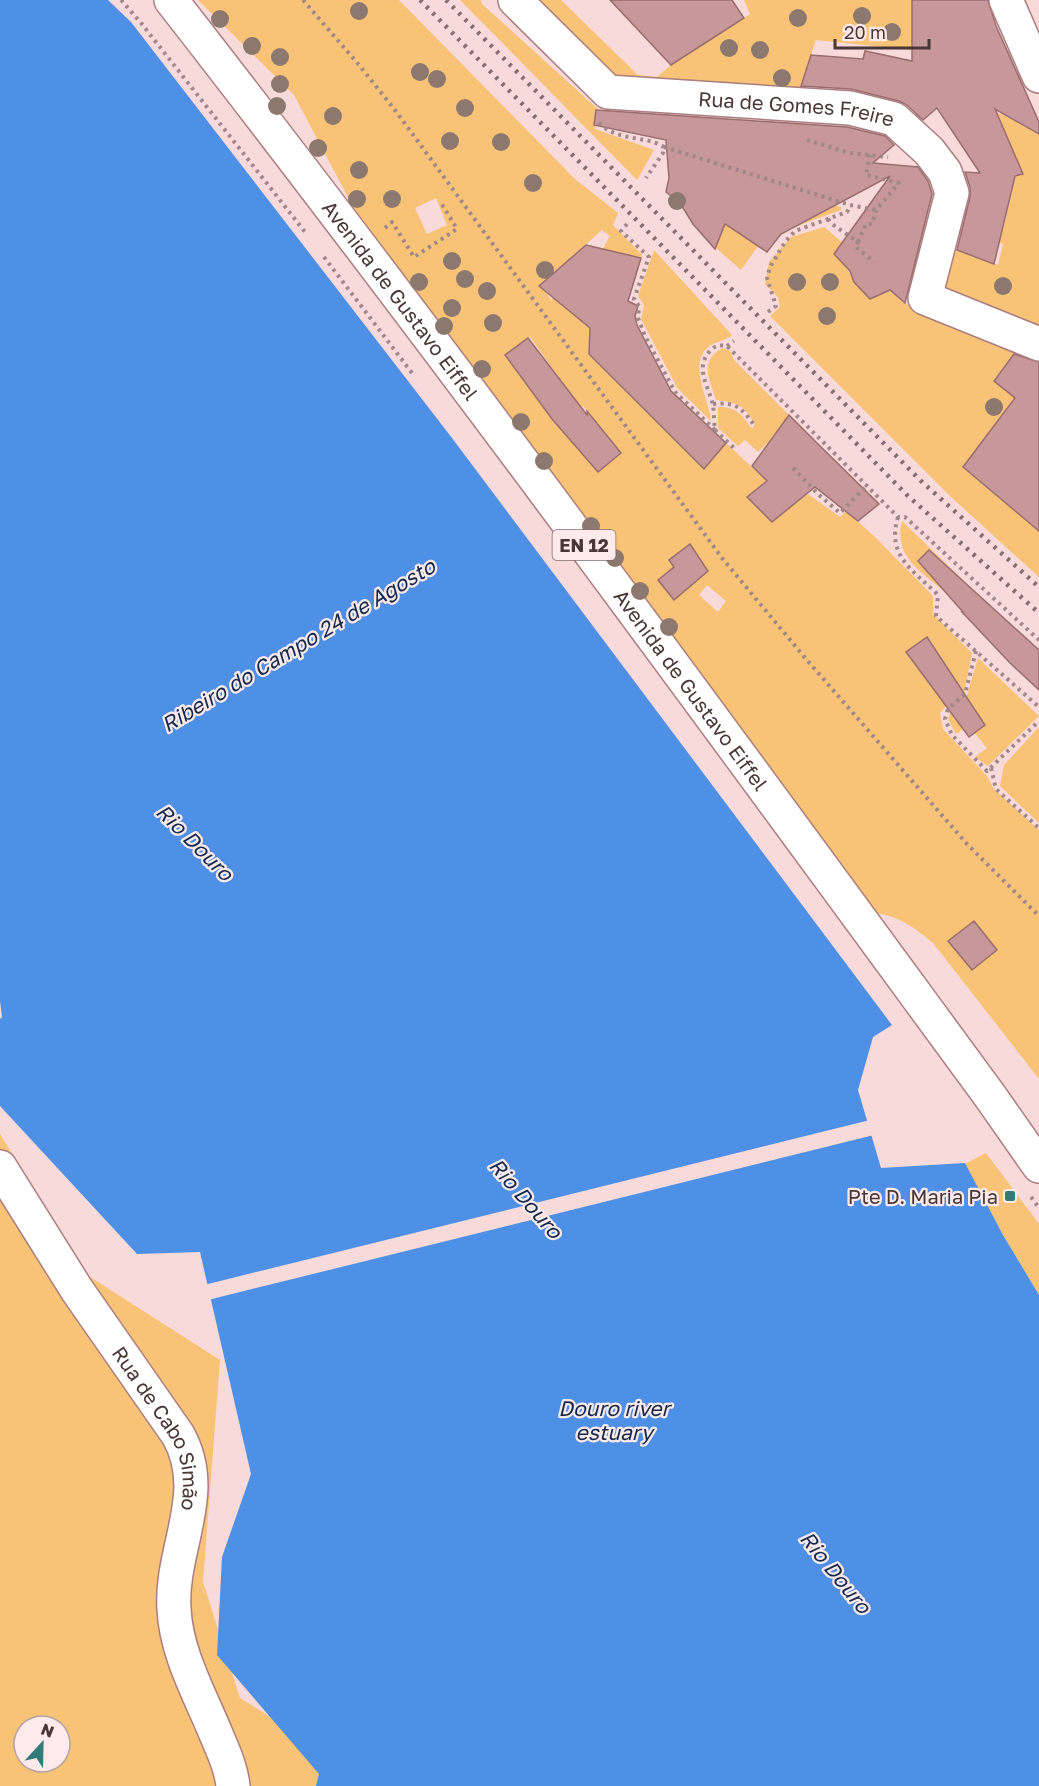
<svg xmlns="http://www.w3.org/2000/svg" width="1039" height="1786" font-family="'Golos Text',sans-serif">
  <rect width="100%" height="100%" fill="#f8dadb"/>
  <path fill="#f8c376" fill-rule="evenodd" d="M198 0H399L575 179 618 213 613 225 642 255 593 330 594 359 704 469 726 443 767 481 772 521 808 494 840 517 846 511 874 536 933 596V614L972 653 964 693 928 637 907 653 946 706 940 713 943 729 987 776 994 789 1039 830V1079L933 943C915 928 899 916 875 913L369 237 294 95ZM436 198 447 225 427 234 415 208ZM602 230 610 236 594 265 551 300 541 284ZM530 337 576 401 578 409 583 406 621 453 552 419 505 355ZM707 585 726 601 718 612 699 595Z
    M460 0H481L482 4 599 110 595 129 654 150 637 180Z
    M530 0H561L638 75 657 77 671 65 750 14 744 0H912V50L816 40 799 92 613 79Z
    M991 112 1002 114 1039 134V330L940 291 951 249 998 265 1003 244 990 240 995 225 1004 226 1014 182 1013 177 1023 174 1012 149 996 155Z
    M802 199 841 207V210L797 226Z
    M730 211 746 237 758 246 741 270 716 248Z
    M824 227 842 242 834 254C848 268 856 284 870 299L890 291 905 303 1017 350 994 380 1015 398 963 467 1039 531V577L951 497 770 316 780 307 778 297 765 284 769 262 791 237Z
    M654 250 732 335C725 341 718 341 711 345 686 361 709 398 711 421L678 389 641 319 644 305 638 296Z
    M723 348 730 351 734 360 789 415 770 441 758 452 745 440 738 446 718 428V407C736 407 742 414 752 429L755 424C744 405 738 403 716 400 710 380 698 360 723 348Z
    M902 521 961 578 946 593C922 572 893 557 902 521Z
    M978 658 1039 716 988 766 975 757 987 748 968 725 956 734 948 719 953 706 967 695Z
    M1039 727V823L1000 786 1004 765Z
    M0 1134 84 1273 220 1360 203 1582 240 1698 297 1734 363 1786H0ZM24 1726H60V1762H24Z
    M986 1153 1039 1224V1295L1003 1235 965 1164Z"/>
  <path fill="#4d90e5" d="M0 0H108L131 22 452 438 892 1025 873 1037 858 1090 881 1168 965 1163 1003 1235 1039 1295V1786H316L319 1774 217 1655 222 1557 251 1474 200 1252 137 1254 0 1106V1019L2 1017 0 1001Z"/>
  <path fill="#f8dadb" d="M870 1120 874 1135 208 1300 204 1285Z"/>
  <path fill="#c79799" stroke="#9a6d6f" stroke-width="1.5" d="M610 0H732L744 18 671 65Z
    M912 0H988L996 26 1039 122V134L995 109 1023 174 1015 176 994 264 957 250 970 197V187L965 172 980 173 937 108 923 120 907 105 899 101 851 89 801 86 811 55 863 59 865 51 912 61Z
    M596 110 847 127 885 136 894 145 873 163 918 167 928 181 932 194 905 303 890 290 870 299 854 282 850 271 834 254 890 176 781 234 767 252 725 224 715 249 693 224 680 203 666 192 669 178 666 140 594 125Z
    M586 245 641 258 628 301 638 306 635 316 637 325 671 391 726 443 704 469 589 354 590 328 539 286Z
    M528 338 587 415V411L621 453 598 472 552 419 505 355Z
    M1014 354 1039 362V531L963 467 1015 398 994 381Z
    M789 415 818 444 879 504 858 521 815 487 772 522 747 497 767 481 752 466Z
    M690 544 708 571 674 600 658 580 674 567 669 560Z
    M929 550 1039 650V690L1010 663 962 612H963L918 561Z
    M927 637 985 725 969 737 906 652Z
    M974 921 997 950 972 970 948 941Z"/>
  <g fill="none" stroke-linecap="round" stroke-linejoin="round">
    <g stroke="#ab7d7f" stroke-width="36">
      <g id="minor">
        <path id="s1" d="M515 0 608 92 850 108 894 119 929 151 945 172 952 193 925 298 1039 344"/>
        <path d="M1006 0 1039 76"/>
        <path id="s2" d="M0 1167 77 1290 178 1435C211 1493 170 1549 174 1609 176 1653 200 1695 216 1734 223 1751 231 1767 233 1786"/>
      </g>
    </g>
    <g stroke="#ab7d7f" stroke-width="36">
      <g id="primary">
        <path id="s3" d="M171 0C451 359 720 728 990 1096L1039 1166"/>
      </g>
    </g>
    <path stroke="#a08788" stroke-width="4" stroke-dasharray="3 4.5" stroke-linecap="butt" d="M121 0 141 23 305 232
      M303 0 359 65 395 110 722 558 806 659 967 844 1039 916
      M599 123C618 142 645 135 664 147L663 153 646 178
      M807 140 850 153 888 157
      M664 147 850 205 876 210
      M828 219 832 224 858 242 855 246 874 262
      M627 224 621 231 649 257 634 299 639 306 638 318 645 336 675 392 715 430C714 422 714 413 713 405 709 387 694 368 710 351 715 345 720 345 727 346L898 517H905L1039 640
      M385 228 392 222 414 257 457 229 440 201
      M858 242 866 224H872L876 210 899 183 866 175 870 155
      M324 257 412 373
      M768 312 776 306 767 278 770 267 785 242 795 231 847 212 850 205
      M727 346 734 341
      M713 404C736 402 741 407 754 425
      M715 430 734 448
      M793 468 819 495 840 513 866 486
      M898 517C886 556 913 570 938 595L936 616 1039 707
      M976 651 965 694 948 709 945 719 952 735 987 771 1039 721
      M991 768 996 789 1039 828
      M1031 1197 1039 1208"/>
    <use href="#minor" stroke="#fff" stroke-width="33"/>
    <use href="#primary" stroke="#fff" stroke-width="33"/>
    <path stroke="#846d6e" stroke-width="4.5" stroke-dasharray="3 6" stroke-linecap="butt" d="M420 0 907 495 1039 613
      M446 0 921 481 1039 587"/>
  </g>
  <g fill="#8c786e">
    <circle cx="359" cy="11" r="9"/>
    <circle cx="862" cy="16" r="9"/>
    <circle cx="798" cy="18" r="9"/>
    <circle cx="220" cy="19" r="9"/>
    <circle cx="892" cy="32" r="9"/>
    <circle cx="252" cy="46" r="9"/>
    <circle cx="729" cy="48" r="9"/>
    <circle cx="760" cy="50" r="9"/>
    <circle cx="280" cy="57" r="9"/>
    <circle cx="420" cy="72" r="9"/>
    <circle cx="782" cy="78" r="9"/>
    <circle cx="437" cy="79" r="9"/>
    <circle cx="280" cy="84" r="9"/>
    <circle cx="277" cy="106" r="9"/>
    <circle cx="465" cy="108" r="9"/>
    <circle cx="333" cy="116" r="9"/>
    <circle cx="450" cy="141" r="9"/>
    <circle cx="501" cy="142" r="9"/>
    <circle cx="318" cy="148" r="9"/>
    <circle cx="359" cy="170" r="9"/>
    <circle cx="533" cy="183" r="9"/>
    <circle cx="357" cy="199" r="9"/>
    <circle cx="392" cy="199" r="9"/>
    <circle cx="677" cy="201" r="9"/>
    <circle cx="452" cy="261" r="9"/>
    <circle cx="545" cy="270" r="9"/>
    <circle cx="465" cy="279" r="9"/>
    <circle cx="419" cy="282" r="9"/>
    <circle cx="797" cy="282" r="9"/>
    <circle cx="830" cy="282" r="9"/>
    <circle cx="1003" cy="286" r="9"/>
    <circle cx="487" cy="291" r="9"/>
    <circle cx="452" cy="308" r="9"/>
    <circle cx="827" cy="316" r="9"/>
    <circle cx="493" cy="323" r="9"/>
    <circle cx="444" cy="326" r="9"/>
    <circle cx="482" cy="369" r="9"/>
    <circle cx="994" cy="407" r="9"/>
    <circle cx="521" cy="422" r="9"/>
    <circle cx="544" cy="461" r="9"/>
    <circle cx="591" cy="526" r="9"/>
    <circle cx="615" cy="558" r="9"/>
    <circle cx="640" cy="591" r="9"/>
    <circle cx="669" cy="627" r="9"/>
  </g>
  <rect fill="#317b7b" stroke="#feeaea" stroke-width="2" x="1004" y="1190" width="12" height="12" rx="3"/>
  <g text-anchor="middle" dominant-baseline="central" stroke-width="4.5" stroke-linejoin="round" paint-order="stroke">
    <rect fill="#feeaea" stroke="#7f6c6c" stroke-width="1.5" x="552.5" y="530" width="63" height="30" rx="4.5"/>
    <g font-size="18" font-weight="bold" fill="#493636">
      <text x="584" y="545">EN 12</text>
    </g>
    <g font-size="20" fill="#493636" stroke="#feeaea">
      <text stroke="none"><textPath href="#s1" startOffset="320">Rua de Gomes Freire</textPath></text>
      <text stroke="none"><textPath href="#s3" startOffset="378">Avenida de Gustavo Eiffel</textPath></text>
      <text stroke="none"><textPath href="#s3" startOffset="864">Avenida de Gustavo Eiffel</textPath></text>
      <text stroke="none"><textPath href="#s2" startOffset="308">Rua de Cabo Simão</textPath></text>
    </g>
    <g font-size="20" fill="#493636" stroke="#feeaea" text-anchor="end">
      <text x="998" y="1196">Pte D. Maria Pia</text>
    </g>
    <g font-size="21" font-style="italic" fill="#102b4d" stroke="#feeaea">
      <text transform="translate(298 645) rotate(-31)">Ribeiro do Campo 24 de Agosto</text>
      <text transform="translate(195 842) rotate(45)">Rio Douro</text>
      <text transform="translate(526 1198) rotate(49)">Rio Douro</text>
      <text x="614" y="1408">Douro river<tspan x="614" dy="24">estuary</tspan></text>
      <text transform="translate(836 1572) rotate(51)">Rio Douro</text>
    </g>
  </g>
  <g transform="translate(42 1744) rotate(22)"><circle r="28" fill="#feeaea" stroke="#b6a2a2" stroke-width="1.5"/>
  <path d="M0-4.5L10 22L0 15L-10 22Z" fill="#317b7b"/>
  <text y="-9" font-size="16" font-weight="bold" text-anchor="middle" fill="#493636">N</text>
  </g>
  <path d="M835 39v9h94v-9" fill="none" stroke="#493636" stroke-width="3"/>
  <text x="844" y="39" font-size="18" fill="#493636" stroke="#feeaea" stroke-width="4.5" paint-order="stroke">20 m</text>
</svg>
